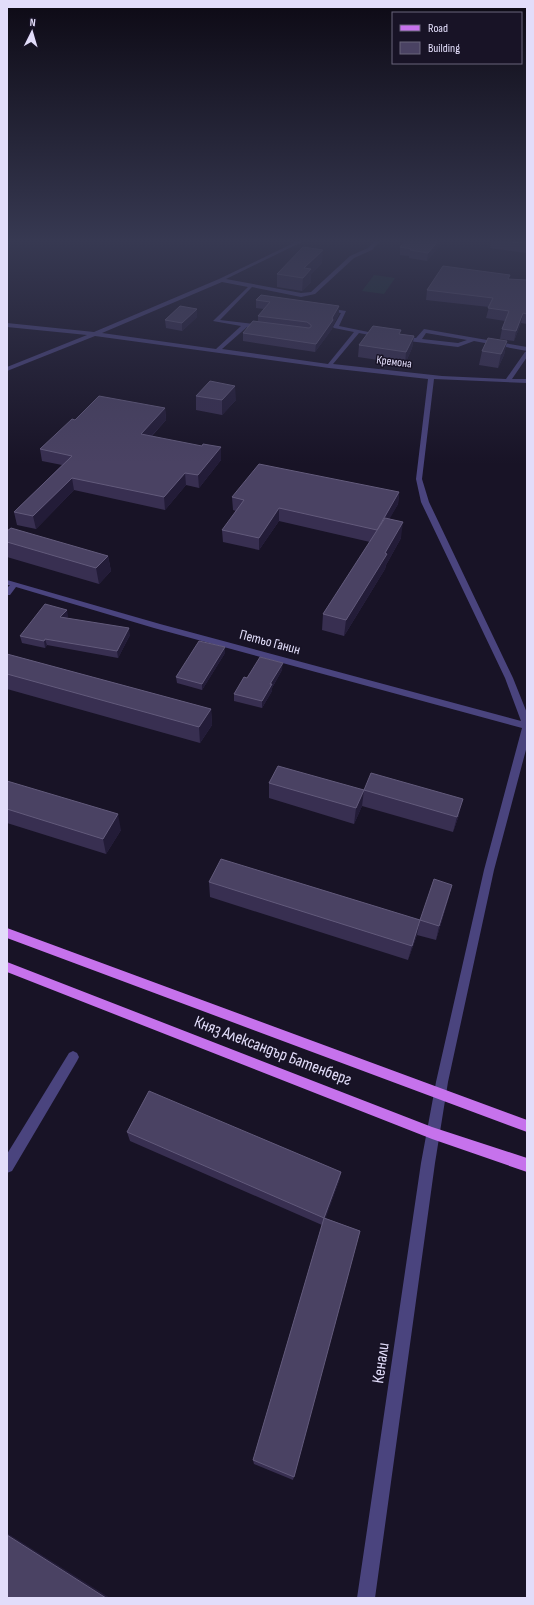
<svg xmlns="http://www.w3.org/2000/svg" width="534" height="1605" font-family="'Sofia Sans Condensed',sans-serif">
  <rect width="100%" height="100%" fill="#181326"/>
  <path fill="#172e2f" d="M374 275 395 278 384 294 362 291Z"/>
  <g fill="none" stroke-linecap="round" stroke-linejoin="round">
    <path fill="#4a447e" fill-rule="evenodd" d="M302 239H308L226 279 301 293 311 292 350 256 368 248 376 239H381L372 250 354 258 315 294 301 297 252 287 220 320 263 325 266 327 263 329 247 327 222 349 328 364 354 332 334 328 333 327 341 313 325 311V309L327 308 346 311 339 326 383 335 380 337 359 333 333 364 442 376 506 379 525 352 527 351V357L512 379H527V383L434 379 422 479 429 502 513 678 527 713V746L494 870 448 1082 435 1163 375 1598H357L421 1163 436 1082 484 870 522 728 154 628 16 587 10 595H7V588L10 585H7V580L160 624 521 721 505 678 421 502 416 479 428 379 329 368 95 336 7 371V367L87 335 7 327V323L94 332 219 279ZM222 282 248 287 213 321 241 326 216 349 102 333Z
      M424 329 527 347V351L474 341 458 347 400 340 397 338 400 336 416 338ZM426 333 467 340 458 343 422 339Z
      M73 1051 77 1053 79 1057 77 1061 12 1171 7 1173V1154L69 1053Z"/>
    <path fill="#c672ec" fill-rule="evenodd" d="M7 928 527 1120V1132L7 938Z
      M7 962 432 1127 527 1158V1172L432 1139 7 972Z"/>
  </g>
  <path fill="#382f51" d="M352 239H369L367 241Z
    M440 239 439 246 427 261 409 258V256L400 255V247Z
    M492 239H527V253L490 248Z
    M322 263 311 274V282L302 291 277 287V274Z
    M510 279 527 280V324L521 323 514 341 500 339 502 329 505 321 486 318 489 307 426 300 427 290Z
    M256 300 339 306V314L333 325 332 329 315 352 243 341V333L258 322V316L264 309 256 308Z
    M197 309V317L182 331 166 328 165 320Z
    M401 334 414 336 412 348 405 364 358 357 359 345Z
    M507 341 504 355 498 368 479 365 482 351Z
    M196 396 236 400 222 415 196 410Z
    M165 408 166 420 152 436 221 460 199 488 186 485 165 510 74 490 36 529 17 525 14 512 62 465 42 461 40 449 75 420Z
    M399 492 398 504 389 519 401 538 386 565 385 569 344 636 322 630 323 614 370 542 279 521 259 550 223 542 222 530 236 511 233 510 232 497Z
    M7 531 108 556 111 571 99 584 7 557Z
    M68 616 67 618 130 635 118 658 47 645 45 648 22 643 20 636Z
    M225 653 202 690 177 683 176 677Z
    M7 654 211 709 212 725 200 743 7 689Z
    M282 670 272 688V691L262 708 234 701V694L247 678Z
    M7 781 121 830 106 854 7 823Z
    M269 783 364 790 459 815 453 832 362 806 354 824 269 798Z
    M209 882 420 920 452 885 448 900 436 940 417 935 408 960 210 897Z
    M127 1132 341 1172 339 1181 325 1218 360 1231 293 1480 254 1464 253 1460 322 1225 130 1141Z"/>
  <path fill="#231c38" d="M440 239 439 246 427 261 428 253Z
    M323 250 322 263 311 274V282L302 291 303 278 304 268Z
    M339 306V314L333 325 332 329 315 352 316 344Z
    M197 309V317L182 331V323Z
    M523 313 521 323 514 341 516 331Z
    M414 336 412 348 405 364 406 352Z
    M507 341 504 355 498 368 501 354Z
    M235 386 236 400 222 415V400Z
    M165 408 166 420 142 446 141 434Z
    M221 447V460L199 488 198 475Z
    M185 473 186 485 165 510 164 497Z
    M72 478 74 490 36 529 33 516Z
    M399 492 398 504 376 543 378 530Z
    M279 508V521L259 550V538Z
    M403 522 401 538 386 565 385 569 344 636 346 620Z
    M108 556 111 571 99 584 96 568Z
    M67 610 68 616 62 624 60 617Z
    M129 628 130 635 118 658 117 651Z
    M45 639 47 645 45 648 44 641Z
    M225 647V653L202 690V684Z
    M283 663 282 670 272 688V691L262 708V701L270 684Z
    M211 709 212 725 200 743 199 727Z
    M364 790 362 806 354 824 356 808Z
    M463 799 459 815 453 832 457 817Z
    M118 814 121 830 106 854 103 839Z
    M452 885 448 900 436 940 439 926Z
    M420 920 417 935 408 960 412 946Z
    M341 1172 339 1181 323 1226 324 1218Z
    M7 1533 110 1598H106L7 1535Z"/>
  <path fill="#4a4263" stroke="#625a7b" d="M408 239H440L428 253 410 250 411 249 400 247Z
    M492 239H527V244Z
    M303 247 323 250 304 268 311 269 303 278 277 274Z
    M443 266 510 275 508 279 527 280V314L523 313 516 331 502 329 509 311 488 308 493 298 427 290Z
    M261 295 339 306 332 318 333 320 316 344 243 333 253 321 309 328 311 327V325L307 322 258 316 270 302 256 300Z
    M180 306 197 309 182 323 165 320Z
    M373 326 401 330 399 334 414 336 406 352 359 345Z
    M488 338 507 341 501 354 482 351Z
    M210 381 235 386 222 400 196 396Z
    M99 396 165 408 141 434 202 446 203 444 221 447 198 475 185 473 164 497 72 478 33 516 14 512 72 456 40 449 72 419 75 420Z
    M259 464 399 492 377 530 279 508 259 538 222 530 244 500 232 497Z
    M385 518 403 522 385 553 387 554 346 620 323 614Z
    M11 528 108 556 96 568 7 542V531Z
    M45 604 67 610 60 617 129 628 117 651 45 639 44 641 20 636Z
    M199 641 225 647 202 684 176 677Z
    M7 654 211 709 199 727 7 674Z
    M260 657 283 663 270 684H272L262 701 234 694 244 677 247 678Z
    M278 766 364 790 356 808 269 783Z
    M371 773 463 799 457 817 364 790Z
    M7 781 118 814 103 839 7 809Z
    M221 859 420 920 412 946 209 882Z
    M434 879 452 885 439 926 420 920Z
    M149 1091 341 1172 324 1218 127 1132Z
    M324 1218 360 1231 294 1477 253 1460Z
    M7 1535 106 1598H7Z"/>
  <linearGradient id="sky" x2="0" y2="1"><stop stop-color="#0d0a15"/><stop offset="0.52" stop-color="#373952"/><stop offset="1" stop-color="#373952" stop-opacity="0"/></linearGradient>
  <rect width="534" height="464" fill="url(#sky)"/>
  <g text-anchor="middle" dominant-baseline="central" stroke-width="3" stroke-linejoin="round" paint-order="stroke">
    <g font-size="12" fill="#e2ddfa" stroke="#181326">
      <text transform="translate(394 362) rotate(7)">Кремона</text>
    </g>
    <g font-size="14" fill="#e2ddfa" stroke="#181326">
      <text transform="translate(270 642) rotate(15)">Петьо Ганин</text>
    </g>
    <g font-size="17" fill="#e2ddfa" stroke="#181326">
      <text transform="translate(273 1051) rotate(21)">Княз Александър Батенберг</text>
      <text transform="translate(381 1363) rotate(-82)">Кенали</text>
    </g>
  </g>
  <rect width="534" height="1605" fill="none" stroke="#e2ddfa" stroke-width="16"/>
  <rect x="392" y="12" width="130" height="52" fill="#181326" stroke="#69647b"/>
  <rect x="400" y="25" width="20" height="6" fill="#c672ec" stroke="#69647b"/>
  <text x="428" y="32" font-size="12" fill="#e2ddfa">Road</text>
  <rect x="400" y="42" width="20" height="12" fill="#4a4263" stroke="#69647b"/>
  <text x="428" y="52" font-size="12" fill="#e2ddfa">Building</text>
  <g transform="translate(32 32) rotate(5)" stroke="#181326" stroke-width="3" paint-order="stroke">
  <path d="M0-3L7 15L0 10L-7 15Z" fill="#e2ddfa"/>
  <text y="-6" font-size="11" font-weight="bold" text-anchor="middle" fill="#e2ddfa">N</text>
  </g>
</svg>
